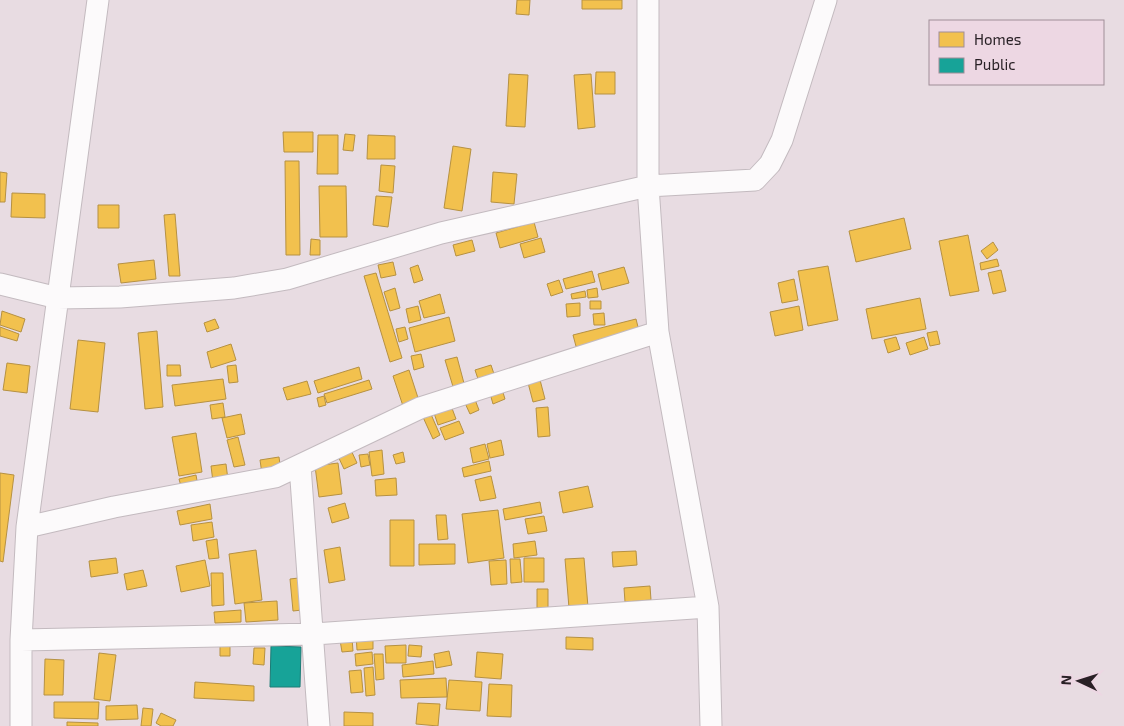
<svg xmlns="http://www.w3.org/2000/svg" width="1124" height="726" font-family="'Exo 2',sans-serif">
  <rect width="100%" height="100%" fill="#e8dce2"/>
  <path fill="#f2c14e" stroke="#b69142" d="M517 0H530L529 15 516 14Z
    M582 0H622V9H582Z
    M596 72H615V94H595Z
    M509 74 528 75 525 127 506 126Z
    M591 74 595 127 578 129 574 75Z
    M283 132H313V152H284Z
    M345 134 355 135 353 151 343 150Z
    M318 135H338V174H317Z
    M368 135 395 136V159H367Z
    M453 146 471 149 462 211 444 208Z
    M285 161H299L300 255H286Z
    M381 165 395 166 393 193 379 191Z
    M0 172 7 173 5 202H0Z
    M493 172 517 174 514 204 491 202Z
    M319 186H346L347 237H320Z
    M12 193 45 194V218L11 217Z
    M376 196 392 197 388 227 373 225Z
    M98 205H119V228H98Z
    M175 214 180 276H169L164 215Z
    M904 218 911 249 856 262 849 231Z
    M534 222 538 237 500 248 496 233Z
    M968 235 979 291 950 296 939 241Z
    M541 238 545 252 524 258 520 244Z
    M311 239 320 240V255H310Z
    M472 240 475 251 456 256 453 245Z
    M993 242 998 250 987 259 981 251Z
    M997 259 999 266 981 270 980 263Z
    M154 260 156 279 121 283 118 264Z
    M393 262 396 275 381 278 378 265Z
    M418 265 423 280 414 283 410 268Z
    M828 266 838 320 808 326 798 271Z
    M624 267 629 283 602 290 598 274Z
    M1001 270 1006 291 993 294 988 273Z
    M592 271 595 282 566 289 563 279Z
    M376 273 402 358 390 362 364 276Z
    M794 279 798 300 782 303 778 283Z
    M559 280 563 292 551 296 547 284Z
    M395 288 400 308 390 311 384 292Z
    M597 288 598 297 588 298 587 290Z
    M585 291 586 297 572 299 571 294Z
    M440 294 445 313 424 318 419 301Z
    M920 298 926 329 872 339 866 309Z
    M590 301H601V309H590Z
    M580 303V316L567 317 566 304Z
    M418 306 421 320 409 323 406 309Z
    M799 306 803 330 775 336 770 312Z
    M2 311 25 319 21 332 0 325Z
    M604 313 605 325H594L593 314Z
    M449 317 455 341 415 352 409 328Z
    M215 319 219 328 207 332 204 323Z
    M636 319 640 335 577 350 573 335Z
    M0 327 19 334 17 341 0 336Z
    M405 327 408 339 399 342 396 329Z
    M157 331 163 407 145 409 138 333Z
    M937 331 940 344 930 346 927 333Z
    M896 337 900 349 888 353 884 340Z
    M924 337 928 349 910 355 906 343Z
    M78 340 105 343 98 412 70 409Z
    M231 344 236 360 211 368 207 352Z
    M421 354 424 367 414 370 411 356Z
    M457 357 465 387 454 390 445 360Z
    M7 363 30 366 27 393 3 390Z
    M167 365H180L181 376H167Z
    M236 365 238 382 229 383 227 366Z
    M491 365 495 377 479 382 475 370Z
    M359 367 362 379 318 393 314 381Z
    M409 370 420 404 404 409 393 376Z
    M539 376 545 399 533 402 527 379Z
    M223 379 226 399 175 406 172 385Z
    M369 380 372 389 327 403 324 394Z
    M307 381 311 394 287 400 283 388Z
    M501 386 505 399 493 404 489 390Z
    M324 396 326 405 319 407 317 398Z
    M474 397 479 410 470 414 464 401Z
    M223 403 225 417 212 419 210 405Z
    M450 403 456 419 438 425 433 410Z
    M548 407 550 436 538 437 536 408Z
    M430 412 440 435 433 439 422 415Z
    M241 414 245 434 227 438 222 418Z
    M459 421 464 433 445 440 440 428Z
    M196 433 202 472 179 476 172 437Z
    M238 437 245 465 234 467 227 440Z
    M501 440 504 455 490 458 487 444Z
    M485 444 489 459 473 463 470 448Z
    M350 448 357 463 344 469 337 454Z
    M382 450 384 474 372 476 369 452Z
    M403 452 405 462 396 464 393 455Z
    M368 454 370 465 361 467 359 455Z
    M279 457 281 472 262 474 260 460Z
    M489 461 491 471 464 477 462 468Z
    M338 463 342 494 319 497 315 466Z
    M226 464 228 480 213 482 211 466Z
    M0 473 14 475 3 562 0 561Z
    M196 475 198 486 182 490 179 479Z
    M491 476 496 498 480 501 475 480Z
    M396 478 397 495 376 496 375 480Z
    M588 486 593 507 563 513 559 492Z
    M540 502 542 513 505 520 503 509Z
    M345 503 349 518 332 523 328 508Z
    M210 504 212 519 180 525 177 511Z
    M498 510 504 558 468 563 462 514Z
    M436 515H446L448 539 438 540Z
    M544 516 547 531 528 534 525 519Z
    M390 520H414V566H390Z
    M212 522 214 537 193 541 191 525Z
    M217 539 219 558 209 559 206 541Z
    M535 541 537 555 514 558 513 544Z
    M419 544H455V564L419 565Z
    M340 547 345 580 329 583 324 550Z
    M256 550 262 600 235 604 229 554Z
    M636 551 637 565 613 567 612 552Z
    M116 558 118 573 91 577 89 561Z
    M524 558H544V582H524Z
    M584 558 588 607 569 608 565 559Z
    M510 559H520L522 582 511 583Z
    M205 560 210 586 181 592 176 566Z
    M506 560 507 584 491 585 489 561Z
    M143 570 147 586 127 590 124 574Z
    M211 573H223L224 605 212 606Z
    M307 577 311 609 293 611 290 579Z
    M650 586 651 600 625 602 624 588Z
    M537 589H548V608H537Z
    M277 601 278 620 246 622 244 603Z
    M241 610V622L215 623 214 612Z
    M373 634V649L357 650 356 635Z
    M566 637 593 638V650L566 649Z
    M352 638 353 651 342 652 340 640Z
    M220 645H230V656H220Z
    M406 645V663H386L385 646Z
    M409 645 422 646 421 657 408 656Z
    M254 648H265L264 665 253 664Z
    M449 651 452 665 436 668 434 654Z
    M372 652 373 664 356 666 355 654Z
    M477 652 503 654 501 679 475 677Z
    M99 653 116 655 110 701 94 699Z
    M374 654H383L384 679 376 680Z
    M45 659 64 660 63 695H44Z
    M433 661 434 674 403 677 402 665Z
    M373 667 375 695 366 696 364 668Z
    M361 670 363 692 351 693 349 671Z
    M446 678 447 697 401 698 400 680Z
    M449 680 482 682 480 711 446 709Z
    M195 682 254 686V701L194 698Z
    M489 684 512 685 511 717 487 716Z
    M54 702H99L98 719 54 718Z
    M418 703 440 704 438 726 416 724Z
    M137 705 138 719 106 720V706Z
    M143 708 153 709 151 726H141Z
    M344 712 373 713V726H344Z
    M161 713 176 720 173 726H161L156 723Z
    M67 722 98 723V726H67Z"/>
  <path fill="#17a398" stroke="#1c7c76" d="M271 646 301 647 300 687H270Z"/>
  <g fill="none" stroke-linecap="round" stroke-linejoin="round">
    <g stroke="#c3babf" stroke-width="23">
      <path id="street" d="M648 0V186L658 332 708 607
        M0 284 58 298 120 297 234 288 287 279 441 233 648 186 755 180 770 164 782 140 826 0
        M300 466 319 726
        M27 527 114 507 275 477 420 408 658 332
        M21 640 314 634 708 607 711 726
        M21 726V640L27 527 98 0"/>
    </g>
    <use href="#street" stroke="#fcfafb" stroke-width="21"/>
  </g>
  <rect x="929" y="20" width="175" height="65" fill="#edd7e3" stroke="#9f8e97"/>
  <rect x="939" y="32" width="25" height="15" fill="#f2c14e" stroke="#9f8e97"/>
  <text x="974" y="45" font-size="15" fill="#292126">Homes</text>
  <rect x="939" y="58" width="25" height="15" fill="#17a398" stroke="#9f8e97"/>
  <text x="974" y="70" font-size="15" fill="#292126">Public</text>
  <g transform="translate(1079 681) rotate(274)" stroke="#edd7e3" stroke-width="4" paint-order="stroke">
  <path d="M0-4L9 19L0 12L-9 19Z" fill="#292126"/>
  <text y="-8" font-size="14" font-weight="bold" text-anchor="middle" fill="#292126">N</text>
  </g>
</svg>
